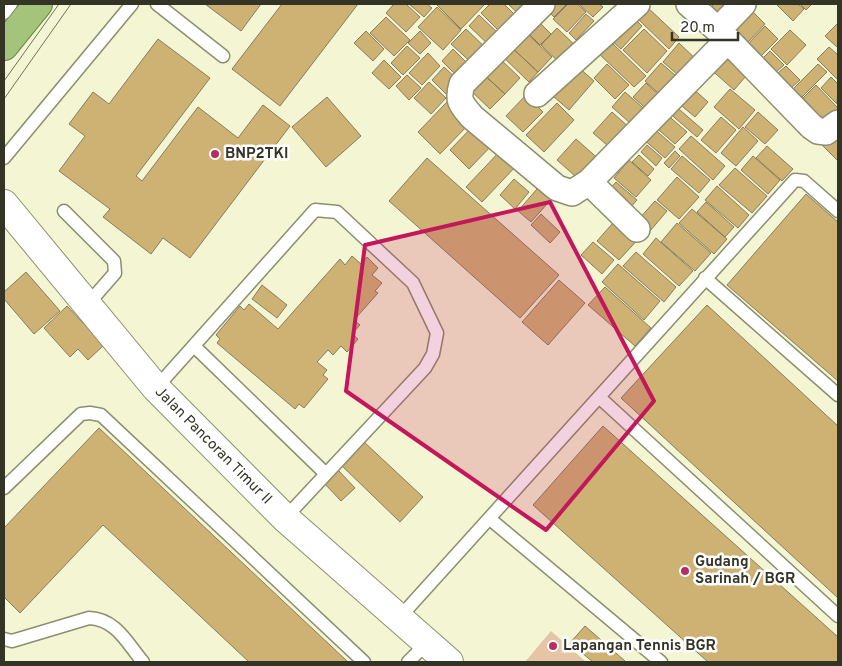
<svg xmlns="http://www.w3.org/2000/svg" width="842" height="666" font-family="Overpass,sans-serif">
  <rect width="100%" height="100%" fill="#f4f5d3"/>
  <path fill="#e6c5a6" d="M551 631 586 662H525Z"/>
  <path fill="#cdb274" stroke="#887c5f" d="M205 4H261L241 31Z
    M282 4H358L280 106 232 69Z
    M394 4H406L420 17 406 32 386 13Z
    M409 4H427L432 8 424 17Z
    M436 4H485L461 29Z
    M490 4H504L518 18 502 34 481 13Z
    M508 4H538L523 18Z
    M548 4H567L554 17 545 8Z
    M568 4H577L586 12 567 32 553 19Z
    M579 4H599L603 7 593 17Z
    M714 4H732L720 16 710 8Z
    M776 4H798L804 9 793 21Z
    M800 4H812L806 10Z
    M646 6 679 37 669 49 636 17Z
    M437 7 461 30 443 50 418 27Z
    M752 11 765 24 748 42 735 29Z
    M586 14 594 21 576 40 569 33Z
    M479 15 502 37 491 47 469 26Z
    M533 16 551 34 540 45 522 27Z
    M632 16 642 26 621 49 610 39Z
    M386 17 410 40 394 56 370 33Z
    M838 23V48L825 36Z
    M765 26 778 39 761 56 748 44Z
    M521 28 552 57 538 72 507 43Z
    M557 28 580 50 564 67 541 45Z
    M466 29 489 51 475 66 451 44Z
    M644 29 667 51 647 73 623 50Z
    M790 30 806 45 787 65 771 49Z
    M366 31 384 49 373 61 354 43Z
    M420 31 431 43 420 54 408 43Z
    M158 39 210 78 136 176 142 181 198 107 238 138 263 105 290 126 190 258 163 238 151 254 103 217 110 209 59 171 85 136 69 124 93 92 109 104Z
    M609 40 646 76 634 87 597 52Z
    M507 43 538 72 529 82 498 52Z
    M679 43 701 64 686 82 663 62Z
    M407 46 420 58 403 75 391 63Z
    M829 47 838 55V80L817 59Z
    M453 49 472 68 461 80 442 61Z
    M770 51 784 65 776 72 763 58Z
    M719 52 746 76 734 90 707 66Z
    M428 53 440 66 422 85 409 73Z
    M497 56 520 78 505 94 481 72Z
    M384 60 401 77 389 89 372 73Z
    M661 63 683 82 667 101 645 81Z
    M607 64 629 85 615 99 594 78Z
    M818 64 827 72 802 97 793 89Z
    M786 66 800 80 792 87 778 73Z
    M444 67 459 81 446 94 432 80Z
    M578 67 594 81 569 110 553 96Z
    M481 72 505 94 490 109 467 87Z
    M407 75 421 88 409 100 396 86Z
    M831 77 838 84 837 104 821 88Z
    M429 82 446 98 431 114 414 98Z
    M646 83 664 100 652 114 633 97Z
    M816 85 838 108 825 122 803 98Z
    M690 86 708 102 695 117 677 102Z
    M730 89 755 110 739 129 714 107Z
    M625 92 651 115 638 130 612 107Z
    M526 95 543 112 523 132 506 116Z
    M327 97 361 136 326 167 292 127Z
    M447 102 470 123 440 154 418 132Z
    M557 103 574 120 544 152 526 135Z
    M673 104 703 130 697 137 667 111Z
    M612 112 632 130 614 151 593 133Z
    M664 112 687 132 675 144 653 125Z
    M758 112 778 130 765 144 745 127Z
    M721 117 736 130 716 153 701 140Z
    M475 124 494 143 469 169 450 150Z
    M652 127 675 147 665 158 642 138Z
    M743 127 758 141 736 166 721 153Z
    M836 131 838 133V161L822 145Z
    M691 136 725 166 713 180 679 149Z
    M576 139 602 162 583 183 557 160Z
    M647 145 662 158 656 166 641 152Z
    M767 146 793 169 782 181 756 158Z
    M502 149 518 164 482 202 466 187Z
    M675 151 680 156 669 168 664 163Z
    M639 155 654 169 648 176 632 162Z
    M682 156 710 180 699 193 671 169Z
    M753 156 780 180 768 194 741 170Z
    M427 158 559 275 520 318 389 201Z
    M629 160 651 180 636 197 614 178Z
    M735 168 767 196 752 213 719 185Z
    M677 177 699 197 679 219 657 200Z
    M514 179 529 192 515 209 500 195Z
    M543 182 556 194 531 222 518 211Z
    M616 182 637 200 629 209 608 191Z
    M717 186 749 215 738 228 705 200Z
    M806 194 838 222V381L727 285Z
    M655 201 667 211 650 231 638 220Z
    M706 202 734 227 725 237 697 212Z
    M692 209 727 239 714 254 679 223Z
    M541 214 560 232 550 243 531 225Z
    M620 215 642 235 619 260 597 241Z
    M677 223 711 253 695 271 661 242Z
    M656 238 693 271 679 286 643 254Z
    M593 242 614 260 602 274 581 255Z
    M636 252 676 287 664 302 623 266Z
    M352 256 361 264 367 257 378 268 372 275 382 283 375 291 378 293 354 320 360 325 352 334 358 339 347 352 341 346 333 355 328 350 317 362 327 370 323 375 328 379 304 408 299 404 295 409 217 343 220 339 216 335 240 306 244 310 249 304 278 329 340 259 345 265Z
    M618 264 660 301 644 320 602 282Z
    M26 272 60 311 34 334 4 299V292Z
    M559 280 585 303 548 345 522 322Z
    M262 285 287 305 277 318 252 299Z
    M605 287 651 328 635 346 588 305Z
    M707 305 838 426V598L621 398Z
    M67 306 104 345 88 360 78 349 70 357 44 328Z
    M603 426 838 637V662H708L533 505Z
    M99 428 348 662H249L103 525 20 613 4 597V528Z
    M363 441 423 497 400 522 340 464Z
    M338 470 355 488 341 501 324 483Z
    M585 626 625 661 624 662H593L570 643Z"/>
  <g fill="none" stroke-linecap="round" stroke-linejoin="round">
    <g stroke="#8e8e6f" stroke-width="15">
      <path id="service" d="M157 4 223 56
        M4 13 11 4
        M4 158 132 4
        M64 211 114 261 115 273 87 305
        M705 278 838 395
        M194 346 326 474
        M156 388 315 210 337 212 413 283 437 333 433 354 425 368 285 518
        M599 397 838 616
        M4 488 81 414 90 413 101 415 364 662
        M490 519 661 662
        M400 617 795 180 804 181 838 211
        M4 639 12 641 89 618C116 619 127 643 143 662
        M408 662 427 643"/>
    </g>
    <g stroke="#8e8e6f" stroke-width="28">
      <path id="minor" d="M542 4 462 84C457 101 461 104 472 117L557 188 572 193 589 182 728 40
        M689 4 718 30 811 126 818 131 826 132 838 123
        M718 30 743 4
        M537 94 637 4
        M589 182 637 229"/>
    </g>
    <g stroke="#8e8e6f" stroke-width="30">
      <g id="tertiary">
        <path id="s1" d="M4 204 156 388 285 518 449 662"/>
      </g>
    </g>
    <g stroke="#6e8748" stroke-width="30">
      <path id="trunk" d="M4 46 38 4"/>
    </g>
    <use href="#service" stroke="#fff" stroke-width="12"/>
    <use href="#minor" stroke="#fff" stroke-width="25"/>
    <use href="#tertiary" stroke="#fff" stroke-width="28"/>
    <use href="#trunk" stroke="#a4c37b" stroke-width="28"/>
    <path stroke="#71725e" stroke-width="1" d="M4 81 59 4
      M4 99 71 4"/>
  </g>
  <path fill="#c2185b" fill-opacity="0.2" stroke="#c2185b" stroke-width="4" stroke-linejoin="round" d="M550 202 654 401 546 530 346 391 365 245Z"/>
  <g fill="#b92c60" stroke="#fff" stroke-width="2">
    <circle cx="215" cy="154" r="5"/>
    <circle cx="685" cy="571" r="5"/>
    <circle cx="553" cy="646" r="5"/>
  </g>
  <g text-anchor="middle" dominant-baseline="central" stroke-width="5" stroke-linejoin="round" paint-order="stroke">
    <g font-size="15" font-weight="bold" fill="#333326" stroke="#fff" text-anchor="start">
      <text x="225" y="154">BNP2TKI</text>
      <text x="695" y="562">Gudang<tspan x="695" dy="17">Sarinah / BGR</tspan></text>
      <text x="563" y="646">Lapangan Tennis BGR</text>
    </g>
    <g font-size="15" fill="#333326" stroke="#fff">
      <text stroke="none"><textPath href="#s1" startOffset="320">Jalan Pancoran Timur II</textPath></text>
    </g>
  </g>
  <rect width="842" height="666" fill="none" stroke="#333326" stroke-width="10"/>
  <path d="M672 32v8h66v-8" fill="none" stroke="#333326" stroke-width="2.5"/>
  <text x="680" y="32" font-size="15" fill="#333326" stroke="#ffffff" stroke-width="4" paint-order="stroke">20 m</text>
</svg>
